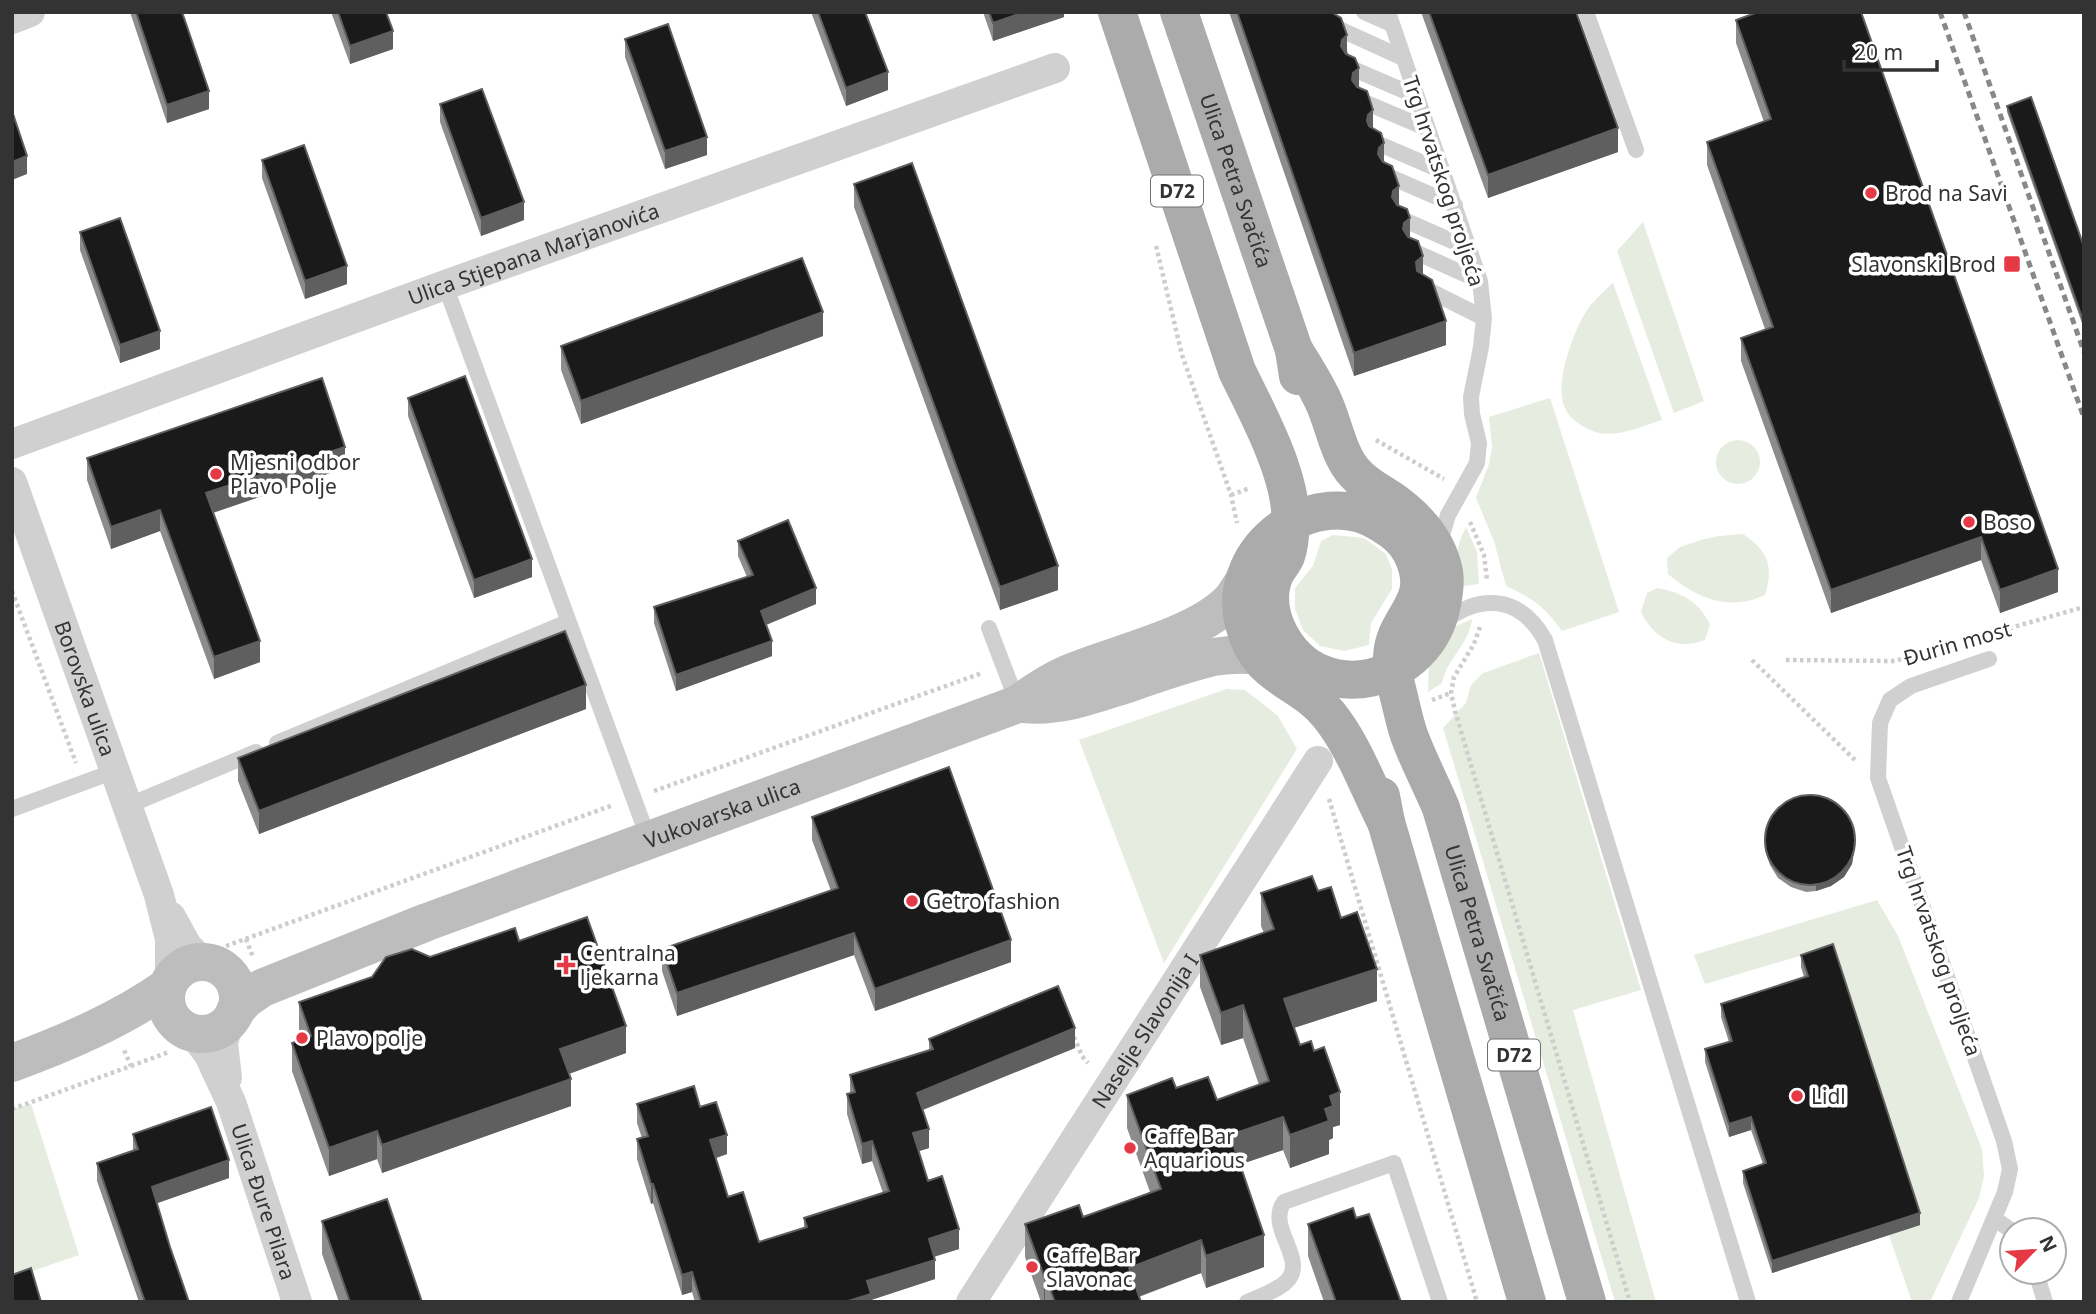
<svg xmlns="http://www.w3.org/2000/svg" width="2096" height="1314" font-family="'Noto Sans',sans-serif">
  <rect width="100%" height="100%" fill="#fff"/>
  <path fill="#e6ecdf" d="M1643 222 1704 401 1674 413 1617 251Z
    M1613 283 1662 420C1643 426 1619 437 1599 433 1587 430 1570 420 1565 408 1554 385 1572 336 1584 315 1591 303 1602 293 1613 283Z
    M1550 398 1619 612 1562 631C1544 606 1534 599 1506 586L1494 541 1476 498 1489 464 1492 447 1489 417Z
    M1716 462a22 22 0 1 1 44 0a22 22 0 1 1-44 0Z
    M1466 527 1477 552 1479 584 1463 586C1456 561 1454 551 1466 527Z
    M1743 534C1768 551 1774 566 1765 595 1729 612 1696 598 1668 574L1667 558 1680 547 1701 540 1719 536Z
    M1333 535 1364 538 1386 554 1392 570V589L1371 623 1369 645 1344 651 1320 646 1303 630 1295 609V588L1313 566 1321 541Z
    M1657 588C1681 592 1700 602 1710 625L1705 640C1676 651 1654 638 1641 612L1647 593Z
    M1472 619C1469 645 1447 658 1442 683L1428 692 1429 659 1447 630Z
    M1539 653 1641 990 1573 1010 1656 1302H1615L1443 728 1466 703 1471 685 1483 673Z
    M1227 689 1245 690 1278 716 1297 749 1164 963 1079 740Z
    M1877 900 1898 936 1982 1149 1984 1176 1979 1198 1930 1302H1912L1889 1235 1830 947 1705 984 1694 955Z
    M31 1104 79 1255 12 1278V1109Z"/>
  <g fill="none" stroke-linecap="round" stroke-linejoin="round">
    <path stroke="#cdcdcd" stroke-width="4.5" stroke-dasharray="3.5 3.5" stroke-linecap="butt" d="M1156 246 1182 355 1231 495 1237 523
      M1376 440 1444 479
      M1231 495 1250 488
      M1470 522 1484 555 1487 580
      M12 591 76 763
      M1480 627 1474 644 1454 677 1451 693 1455 711 1630 1302
      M1989 634 2084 607
      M1752 660 1856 761
      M1786 660 1895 661 1940 648
      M1432 700 1451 693
      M654 791 982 673
      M1329 799 1477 1302
      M246 939 253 957
      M226 946 613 805
      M1074 1037 1082 1056 1088 1063
      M131 1066 169 1052
      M12 1109 131 1066 124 1050"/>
    <path stroke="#d0d0d0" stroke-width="16" d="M1364 12 1391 24
      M1388 12 1480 281 1484 318 1481 347 1471 397 1472 414 1479 443 1477 463 1448 515 1439 546
      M1586 12 1636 150
      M1337 28 1403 58
      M1351 68 1416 96
      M1362 101 1428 129
      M1377 143 1442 171
      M1388 176 1455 205
      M1402 219 1468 248
      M1413 251 1480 281
      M445 285 649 840
      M1426 289 1484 318
      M1442 623C1480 593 1520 595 1545 640L1748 1302
      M989 628 1018 704
      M277 743 568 622
      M127 806 256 752
      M12 809 115 771
      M1995 1219 2012 1231
      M2036 1272 2045 1302
      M1247 1302C1260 1296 1277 1291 1287 1281 1308 1259 1266 1228 1284 1202L1394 1163 1440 1302
      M1959 1302 2005 1192 2010 1169 2004 1141 1878 778 1880 723 1890 700 1911 686 1989 659"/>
    <g stroke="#d0d0d0" stroke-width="30">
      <path d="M12 19 30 12"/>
      <path id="s1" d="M12 444 445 285 1055 68"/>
      <path id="s2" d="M12 482 159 895 170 939V980"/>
      <path d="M171 917 187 946 202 961"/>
      <path id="s3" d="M193 1033 209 1055 231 1102 297 1302"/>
      <path d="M227 1078 223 1043 229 1021"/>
      <path id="s4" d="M971 1302 1318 761"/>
    </g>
    <g stroke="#bdbdbd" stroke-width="38">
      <path d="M1024 704C1061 708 1095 694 1130 683 1158 673 1185 664 1213 657 1239 653 1263 654 1288 661"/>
      <circle cx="202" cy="998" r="36"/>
      <path id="s5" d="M235 1011 246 999 262 988 427 922 1018 704C1033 693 1048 683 1065 675 1112 654 1198 637 1232 599 1236 593 1240 587 1244 581"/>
      <path d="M12 1063C66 1043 120 1020 167 987"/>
    </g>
    <g stroke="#ababab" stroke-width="38">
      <path d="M1117 12 1237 371C1256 410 1286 465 1290 509 1291 523 1291 542 1286 556 1283 563 1278 568 1275 574 1266 595 1270 616 1280 635 1321 711 1428 683 1442 604 1444 594 1446 583 1444 572 1438 541 1418 519 1393 501 1379 491 1366 486 1355 473 1339 456 1334 426 1325 405 1317 386 1305 368 1294 350"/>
      <path id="s6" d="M1179 12 1294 350 1298 376"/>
      <path d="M1381 796 1386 822 1527 1302"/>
      <path id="s7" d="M1386 822C1368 787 1353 744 1328 714 1298 678 1257 679 1244 624 1224 548 1316 481 1382 524 1394 531 1406 541 1412 554 1436 604 1393 615 1392 658 1391 668 1395 679 1397 689 1401 704 1404 720 1409 735 1418 760 1431 784 1441 808L1587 1302"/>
    </g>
    <path stroke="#888" stroke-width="5" stroke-dasharray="7 5" stroke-linecap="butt" d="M1940 12 2084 418
      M1964 12 2084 352"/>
  </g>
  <path fill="#8c8c8c" d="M130 12H182L209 109 167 123Z
    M331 12H386L393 49 350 64Z
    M811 12H865L888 90 846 106Z
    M983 12H1064V17L993 41Z
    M1229 12H1334L1423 275 1446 345 1354 376Z
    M1421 12H1576L1618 152 1488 198Z
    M1736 20 2058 592 2000 613 1981 560 1831 613 1741 361V338L1765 329 1707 165V142L1764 122 1736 43Z
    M625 39 707 155 665 169 625 57Z
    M440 104 524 220 481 236 440 122Z
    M2007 106 2084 247V329L2007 112Z
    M262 160 347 284 305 299 262 178Z
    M854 184 1058 590 1000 610 854 207Z
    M80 232 160 349 120 363 80 250Z
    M823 336 581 424 561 370V346Z
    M408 398 532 577 474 598 408 416Z
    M87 458 345 468 213 513 260 662 214 679 160 531 111 549 87 480Z
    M738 541 816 604 766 625 772 656 676 691 654 623V607L747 577 738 556Z
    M586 709 259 834 238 781V758Z
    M812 817 1011 962 875 1011 854 955 677 1016 662 971V949L831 891 812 840Z
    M1765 844 1855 848 1852 864 1844 877 1831 886 1816 891 1806 892 1791 887 1778 878 1770 865 1765 850Z
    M1318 891 1341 918 1377 1001 1294 1028 1300 1045 1340 1125 1333 1127V1138L1329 1140V1154L1290 1168 1283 1150 1240 1164 1264 1267 1206 1288 1201 1273 1139 1297 1141 1302H1041L1025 1257V1224L1083 1217 1150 1192 1127 1128V1095L1176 1088 1217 1100 1259 1085 1243 1038 1221 1045 1200 987V955L1264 933 1261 926V893Z
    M519 941 626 1053 569 1074 571 1106 382 1173 377 1159 329 1176 292 1071V1043L303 1039 299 1030V1002L430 957Z
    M1801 955 1920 1225 1772 1273 1743 1183V1171L1763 1164 1751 1130 1729 1137 1705 1062V1049L1729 1042 1721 1017V1004L1804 977 1801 967Z
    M929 1039 1075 1048 923 1110 929 1148 919 1151 928 1181 959 1249 934 1257 935 1279 871 1300V1302H695L692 1292 682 1295 653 1203 651 1204 637 1159V1139L642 1138 637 1123V1104L700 1107 727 1154 716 1158 728 1197 759 1242 804 1228V1218L883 1193 872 1161 862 1164 847 1114V1094L850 1093V1075L929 1050Z
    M133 1134 229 1178 157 1203 170 1247 189 1302H139L97 1181V1163L133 1151Z
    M1356 1218 1401 1302H1324L1308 1256V1224Z
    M322 1221 422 1302H339L322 1254Z"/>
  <path fill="#5f5f5f" d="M1025 12H1064V17L993 41V23Z
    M393 31V49L350 64V46Z
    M1347 35V58L1341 46 1342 40Z
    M1359 68V91L1352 80 1353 73Z
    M888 72V90L846 106V88Z
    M209 91V109L167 123V105Z
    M1373 110V133L1367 121 1368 115Z
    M1618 128V152L1488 198V175Z
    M707 137V155L665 169V151Z
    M1384 143V166L1378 154 1379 148Z
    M27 156V174L12 180V162Z
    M1399 186V209L1392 197 1393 191Z
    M524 202V220L481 236V218Z
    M1410 218V241L1403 229 1404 223Z
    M1423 256V279L1416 285V262Z
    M347 266V284L305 299V281Z
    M823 312V336L581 424V401Z
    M1446 321V345L1354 376V353Z
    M160 331V349L120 363V345Z
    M345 447V468L206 515V493Z
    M160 510V531L111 549V527Z
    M1981 537V560L1831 613V590Z
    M532 559V577L474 598V580Z
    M1058 566V590L1000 610V587Z
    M2058 569V592L2000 613V590Z
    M816 588V604L761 627V611Z
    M260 641V662L214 679V657Z
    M772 641V656L676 691V675Z
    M586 685V709L259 834V811Z
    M1855 842 1852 864 1844 877 1831 886 1816 891V885Z
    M854 933V955L677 1016V993Z
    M1011 940V962L875 1011V989Z
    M1377 969V1001L1284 1031V999Z
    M1243 1005V1038L1221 1045V1013Z
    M626 1026V1053L560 1077V1049Z
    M1075 1028V1048L917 1112V1093Z
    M571 1079V1106L382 1173V1145Z
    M1340 1092V1125L1333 1127V1138L1329 1140V1154L1290 1168V1135L1325 1109 1330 1096Z
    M1283 1117V1150L1230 1168V1135Z
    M1751 1117V1130L1729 1137V1124Z
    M929 1129V1148L913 1153V1133Z
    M377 1131V1159L329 1176V1148Z
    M727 1135V1154L710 1160V1140Z
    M872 1141V1161L862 1164V1144Z
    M229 1160V1178L152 1205V1187Z
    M651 1184H653V1203L651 1204Z
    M1920 1213V1225L1772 1273V1261Z
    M959 1229V1249L929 1258V1239Z
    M1264 1235V1267L1206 1288V1256Z
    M1201 1240V1273L1129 1300V1268Z
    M935 1260V1279L871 1300V1302H845L867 1281Z
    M692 1272V1292L682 1295V1275Z
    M1044 1276H1045V1302H1044Z"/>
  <path fill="#1a1a1a" stroke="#5f5f5f" stroke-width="2" d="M136 12H182L209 91 167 105Z
    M338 12H386L393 31 350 46Z
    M818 12H865L888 72 846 88Z
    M989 12H1025L993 23Z
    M1237 12H1331L1341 18 1347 35 1342 40 1341 46 1346 54 1355 58 1359 68 1353 73 1352 80 1357 87 1367 91 1373 110 1368 115 1367 121 1369 126 1381 133 1384 143 1379 148 1378 154 1383 162 1392 166 1399 186 1393 191 1392 197 1397 205 1407 209 1410 218 1404 223 1403 229 1408 237 1418 241 1423 256 1416 262 1417 271 1432 280 1446 321 1354 353Z
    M1429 12H1576L1618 128 1488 175Z
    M1758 12H1861L2058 569 2000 590 1981 537 1831 590 1741 338 1773 327 1707 142 1771 119 1736 20Z
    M668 24 707 137 665 151 625 39Z
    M482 89 524 202 481 218 440 104Z
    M2031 97 2084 247V323L2007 106Z
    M12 111 27 156 12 162Z
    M304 145 347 266 305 281 262 160Z
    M912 163 1058 566 1000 587 854 184Z
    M120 218 160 331 120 345 80 232Z
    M802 258 823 312 581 401 561 346Z
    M465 376 532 559 474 580 408 398Z
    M322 378 345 447 206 493 260 641 214 657 160 510 111 527 87 458Z
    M788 520 816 588 761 611 772 641 676 675 654 607 753 575 738 541Z
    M565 631 586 685 259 811 238 758Z
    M949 767 1011 940 875 989 854 933 677 993 662 949 838 888 812 817Z
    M1765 840a45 45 0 1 1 90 0a45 45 0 1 1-90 0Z
    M1312 876 1318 891 1331 887 1341 918 1357 912 1377 969 1284 999 1300 1045 1311 1041 1314 1051 1324 1047 1340 1092 1330 1096 1333 1106 1325 1109 1329 1121 1290 1135 1283 1117 1230 1135 1264 1235 1206 1256 1201 1240 1129 1268 1141 1302H1055L1045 1276H1044L1025 1224 1079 1205 1083 1217 1161 1189 1127 1095 1172 1078 1176 1088 1208 1077 1217 1100 1269 1081 1243 1005 1221 1013 1200 955 1274 929 1261 893Z
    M587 917 626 1026 560 1049 571 1079 382 1145 377 1131 329 1148 292 1043 311 1036 299 1002 372 977 386 957 412 949 430 957 515 928 519 941Z
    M1833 944 1920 1213 1772 1261 1743 1171 1766 1163 1751 1117 1729 1124 1705 1049 1732 1041 1721 1004 1808 976 1801 955Z
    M1058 986 1075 1028 917 1093 929 1129 913 1133 928 1181 942 1176 959 1229 929 1239 935 1260 867 1281 871 1294 845 1302H701L692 1272 682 1275 653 1184H651L637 1139 648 1136 637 1104 694 1086 700 1107 716 1102 727 1135 710 1140 728 1197 743 1192 759 1242 807 1227 804 1218 889 1191 872 1141 862 1144 847 1094 855 1092 850 1075 933 1049 929 1039Z
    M211 1107 229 1160 152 1187 170 1247 189 1302H145L97 1163 138 1149 133 1134Z
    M387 1199 422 1302H350L322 1221Z
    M1353 1208 1356 1218 1369 1214 1401 1302H1336L1308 1224Z
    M31 1268 41 1302H12V1275Z"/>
  <g fill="#e63946" stroke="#fff" stroke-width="2.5">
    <circle cx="1871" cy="193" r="7"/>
    <rect x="2003" y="255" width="18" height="18" rx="3.5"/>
    <circle cx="216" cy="474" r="7"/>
    <circle cx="1969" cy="522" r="7"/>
    <circle cx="912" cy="901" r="7"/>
    <path d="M562.5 954.5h7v7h7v7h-7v7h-7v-7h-7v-7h7z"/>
    <circle cx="302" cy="1038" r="7"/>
    <circle cx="1797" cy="1096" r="7"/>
    <circle cx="1130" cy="1148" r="7"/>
    <circle cx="1032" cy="1267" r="7"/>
  </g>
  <g text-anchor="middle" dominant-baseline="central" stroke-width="7" stroke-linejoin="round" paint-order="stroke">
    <g fill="#fff" stroke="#707070" stroke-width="2">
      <rect x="1151" y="175.5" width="52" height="31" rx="5"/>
      <rect x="1488" y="1039.5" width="52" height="31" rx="5"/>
    </g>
    <g font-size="19" font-weight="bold" fill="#333">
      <text x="1177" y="191">D72</text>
      <text x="1514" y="1055">D72</text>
    </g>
    <g font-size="21" fill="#333" stroke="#fff">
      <text stroke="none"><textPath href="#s6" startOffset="178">Ulica Petra Svačića</textPath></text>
      <text transform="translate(1444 181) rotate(72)">Trg hrvatskog proljeća</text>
      <text stroke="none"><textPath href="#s1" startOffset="555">Ulica Stjepana Marjanovića</textPath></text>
      <text transform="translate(1957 643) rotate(-16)">Đurin most</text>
      <text stroke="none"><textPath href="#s2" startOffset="219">Borovska ulica</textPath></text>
      <text stroke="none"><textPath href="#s5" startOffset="528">Vukovarska ulica</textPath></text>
      <text stroke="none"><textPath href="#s7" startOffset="908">Ulica Petra Svačića</textPath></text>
      <text transform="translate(1939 951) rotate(71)">Trg hrvatskog proljeća</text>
      <text stroke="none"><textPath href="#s4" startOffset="322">Naselje Slavonija I</textPath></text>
      <text stroke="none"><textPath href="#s3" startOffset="184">Ulica Đure Pilara</textPath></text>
    </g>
    <g font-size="21" fill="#333" stroke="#fff" text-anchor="start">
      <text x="1885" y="193">Brod na Savi</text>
      <text x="1996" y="264" text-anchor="end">Slavonski Brod</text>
      <text x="230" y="462">Mjesni odbor<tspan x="230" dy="24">Plavo Polje</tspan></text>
      <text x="1983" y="522">Boso</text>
      <text x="926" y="901">Getro fashion</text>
      <text x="580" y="953">Centralna<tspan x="580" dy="24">ljekarna</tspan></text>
      <text x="316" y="1038">Plavo polje</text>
      <text x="1811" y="1096">Lidl</text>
      <text x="1144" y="1136">Caffe Bar<tspan x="1144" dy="24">Aquarious</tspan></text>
      <text x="1046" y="1255">Caffe Bar<tspan x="1046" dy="24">Slavonac</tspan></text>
    </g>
  </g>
  <rect width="2096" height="1314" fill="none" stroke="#333333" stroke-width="28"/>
  <g transform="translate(2033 1251) rotate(65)"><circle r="33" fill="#ffffff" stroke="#adadad" stroke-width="2"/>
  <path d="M0-5L12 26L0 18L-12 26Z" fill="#e63946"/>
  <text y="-10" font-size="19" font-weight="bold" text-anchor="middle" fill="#333333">N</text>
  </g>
  <path d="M1844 60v10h93v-10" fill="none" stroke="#333333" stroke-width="3.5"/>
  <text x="1854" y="60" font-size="21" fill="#333333" stroke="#ffffff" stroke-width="5" paint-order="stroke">20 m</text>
</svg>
